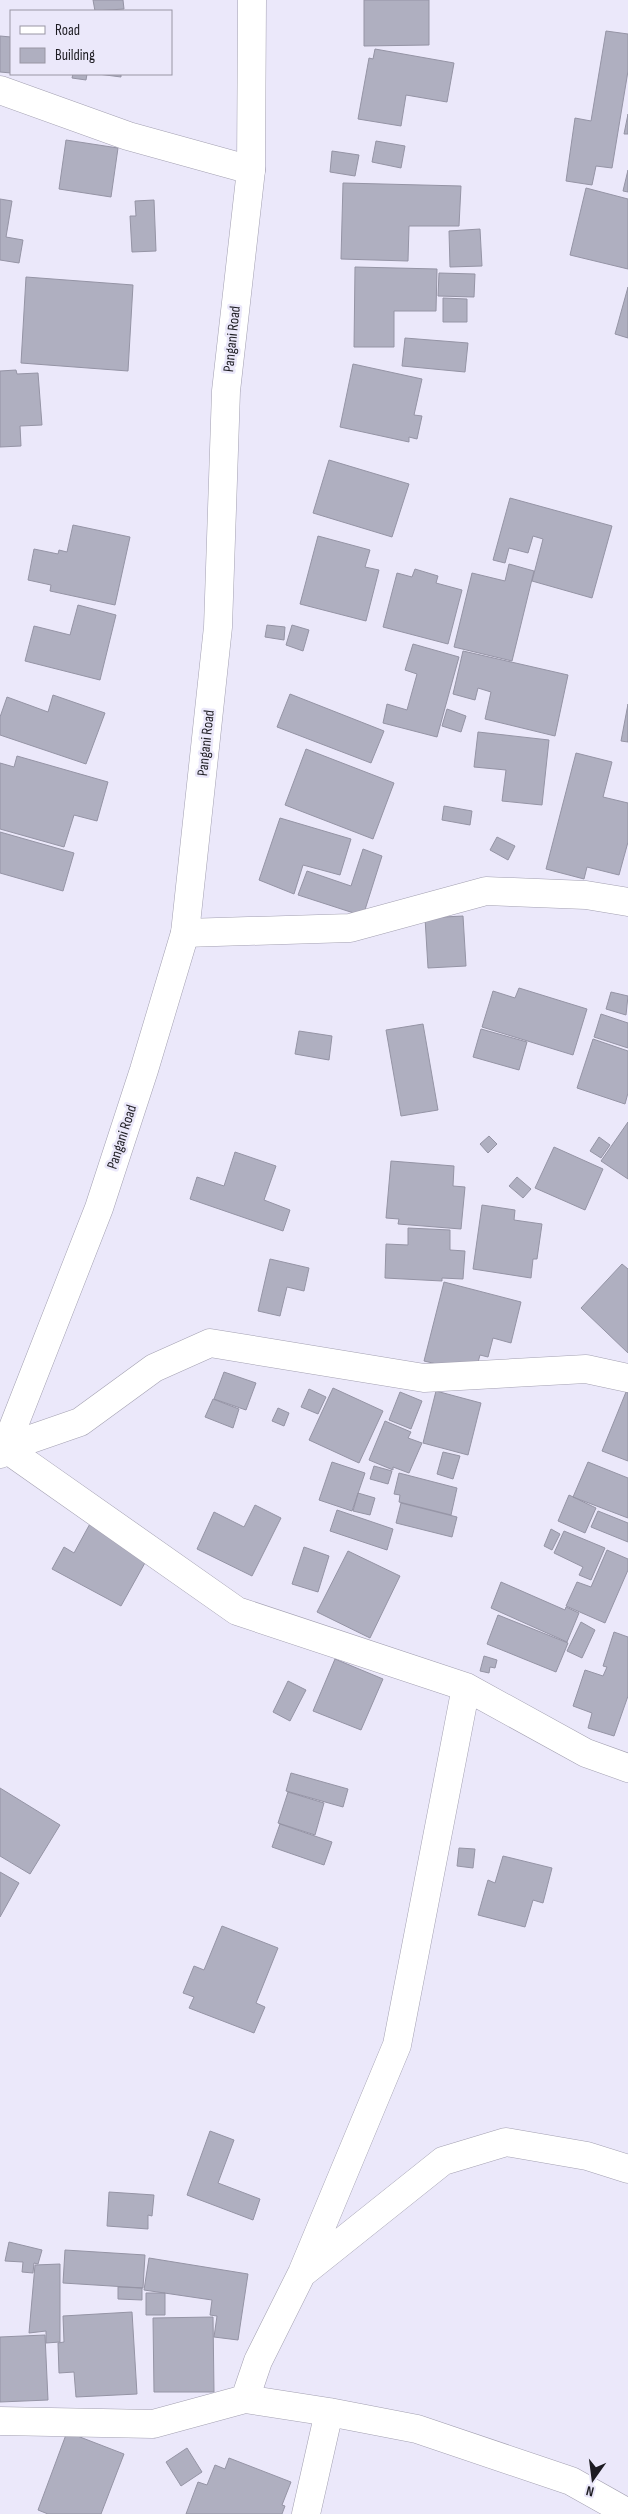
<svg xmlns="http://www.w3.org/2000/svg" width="628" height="2514" font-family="'Sofia Sans Condensed',sans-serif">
  <rect width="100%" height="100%" fill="#ebe8fa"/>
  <path fill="#afafc0" stroke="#9594a5" d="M93 0H123L124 9 95 11Z
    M364 0H429V45L364 46Z
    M606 31 628 34V71L612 168 596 166 592 185 566 181 575 118 591 121Z
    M0 36 11 37V73L0 72Z
    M375 49 454 63 447 102 406 95 401 126 358 119 369 58 373 59Z
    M73 74H87L86 80 72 78Z
    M98 74H121V77Z
    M628 114V134H624Z
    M66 140 118 148 111 197 59 189Z
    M376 141 405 146 401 168 372 162Z
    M332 151 359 155 355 176 330 172Z
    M628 170V192L623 191Z
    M343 183 461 186 459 226H409L408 261 341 259Z
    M586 188 628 199V269L570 255Z
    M0 199 12 201 6 237 23 240 19 263 0 260Z
    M154 200 156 251 132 252 130 216H136L135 201Z
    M480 229 482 266 450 267 449 231Z
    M355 267 437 269 436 311H394V347H354Z
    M439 273 475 274 474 297 438 296Z
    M26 277 133 285 128 371 21 363Z
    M628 287V338L615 334Z
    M443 298 467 299V322H443Z
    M405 338 468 343 465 372 402 366Z
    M353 364 422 379 414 415 422 416 417 439 409 437V442L340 427Z
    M16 370 17 374 38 373 42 425 20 426 21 446 0 447V371Z
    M329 460 409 484 392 537 313 513Z
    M510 498 612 526 592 598 532 581 543 539 533 536 528 553 509 548 505 563 493 560Z
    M73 525 130 537 115 605 50 591 51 585 28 580 34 549 58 554 59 550 67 552Z
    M318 536 370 550 365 567 379 570 366 621 300 604Z
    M509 564 534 571 512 661 454 647 472 573 505 581Z
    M415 569 438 576 436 583 462 590 448 644 383 627 397 573 412 577Z
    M78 605 116 615 100 680 25 661 34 626 70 635Z
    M267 625 285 627 284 640 265 637Z
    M292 625 309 630 303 651 286 645Z
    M413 644 459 657 437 737 383 723 387 704 407 710 417 674 405 670Z
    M463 651 568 675 555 736 485 719 491 692 478 688 475 700 453 694Z
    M290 694 384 731 371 763 277 727Z
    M53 695 105 713 86 764 0 735V717L7 697 48 712Z
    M628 704V742L621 741Z
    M447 709 466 716 461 732 442 726Z
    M478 732 549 740 542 805 502 801 506 770 474 767Z
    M306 749 394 783 373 839 285 805Z
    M576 753 612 762 603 797 628 803V842L619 875 587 867 584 879 546 869Z
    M17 756 108 782 97 821 74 815 64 847 0 829V763L14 767Z
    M444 806 472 811 470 825 442 820Z
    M280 818 351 839 340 875 303 865 294 894 259 880Z
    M0 832 74 853 63 891 0 873Z
    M497 837 515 846 508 860 490 850Z
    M363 849 382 856 363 916 298 895 307 871 351 886Z
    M463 916 466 966 428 968 425 918Z
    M519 988 587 1009 573 1055 482 1027 493 991 515 998Z
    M611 992 628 996 626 1015 606 1009Z
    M601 1014 628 1023V1048L594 1037Z
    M423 1024 438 1110 401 1116 386 1030Z
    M481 1029 527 1042 519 1070 473 1057Z
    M299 1031 332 1036 329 1060 295 1054Z
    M593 1039 628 1051V1093L625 1104 577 1088Z
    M628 1122V1179L601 1161Z
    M489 1136 497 1144 488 1153 480 1144Z
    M599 1137 610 1145 601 1158 590 1151Z
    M554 1147 603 1169 585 1210 535 1188Z
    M235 1152 276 1166 264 1200 290 1210 283 1231 190 1199 197 1177 224 1186Z
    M391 1161 454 1166 453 1186 465 1187 461 1229 398 1224 399 1219 386 1218Z
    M517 1177 531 1189 523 1198 509 1186Z
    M482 1205 515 1210 514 1220 542 1224 537 1259H533L531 1278 473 1269Z
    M408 1228 450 1230V1250L465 1251 463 1279 442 1278V1281L385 1278 386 1244 408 1245Z
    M270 1259 309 1268 304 1291 287 1287 280 1316 258 1311Z
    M622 1264 628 1269V1353L581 1308Z
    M444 1282 521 1302 511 1343 493 1338 488 1357 480 1355 475 1373 424 1361Z
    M224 1372 256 1383 246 1410 214 1399Z
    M333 1388 383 1411 359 1463 309 1440Z
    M309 1389 326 1397 318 1414 301 1407Z
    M436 1391 481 1403 468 1455 423 1443Z
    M400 1392 422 1401 411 1429 389 1420Z
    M626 1392 628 1393V1461L602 1451Z
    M213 1399 239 1409 233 1428 205 1417Z
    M278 1408 289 1413 284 1426 272 1421Z
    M385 1421 411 1432 408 1438 422 1443 409 1473 393 1467V1470L369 1460Z
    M443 1452 460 1456 453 1479 437 1474Z
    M332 1462 365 1473 352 1511 319 1500Z
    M588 1462 628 1478V1518L573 1497Z
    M374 1466 392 1471 388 1484 370 1479Z
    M399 1473 457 1488 451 1515 399 1502 400 1495 394 1494Z
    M358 1493 375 1498 370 1515 353 1511Z
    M569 1495 596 1508 585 1533 558 1521Z
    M401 1503 457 1517 452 1537 396 1523Z
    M255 1505 281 1518 252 1576 197 1549 214 1512 244 1527Z
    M337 1510 393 1529 387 1550 330 1531Z
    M598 1511 628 1523V1542L591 1527Z
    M92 1520 151 1552 121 1606 52 1569 64 1547 74 1553Z
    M551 1529 560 1534 552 1550 544 1546Z
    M564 1531 605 1548 591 1580 579 1575 583 1567 554 1553Z
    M304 1547 329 1556 318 1592 292 1584Z
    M607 1550 628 1559V1570L605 1623 566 1606 577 1582 591 1587Z
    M348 1551 400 1576 370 1638 317 1612Z
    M501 1582 565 1610 566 1607 579 1613 567 1642 491 1608Z
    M498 1615 568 1643 556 1672 487 1644Z
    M581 1622 595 1630 582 1658 567 1651Z
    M614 1632 628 1637V1696L614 1736 588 1728 592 1713 573 1706 585 1670 603 1676 607 1667 603 1666Z
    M484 1656 497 1660 495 1668 490 1667 489 1673 480 1671Z
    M335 1659 383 1679 361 1730 313 1711Z
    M288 1681 306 1690 290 1721 273 1712Z
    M291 1773 348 1789 343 1807 286 1791Z
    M0 1788 60 1825 30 1874 0 1856Z
    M288 1792 324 1803 315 1835 278 1823Z
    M280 1824 332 1842 324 1865 272 1847Z
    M459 1848 475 1849 473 1868 457 1866Z
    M503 1856 552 1868 543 1903 533 1900 525 1927 478 1915 488 1880 495 1883Z
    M0 1872 19 1883 0 1917Z
    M222 1926 278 1948 256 2003 265 2007 254 2033 189 2008 194 1997 183 1993 194 1966 204 1970Z
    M210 2131 234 2140 218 2183 260 2199 253 2220 187 2195Z
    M109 2192 154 2195 152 2216 148 2215V2229L107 2226Z
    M9 2242 42 2250 38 2264 34 2263 33 2273 22 2272 23 2262 5 2261Z
    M65 2250 145 2255 143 2288 63 2283Z
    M149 2258 248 2274 238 2340 214 2337 217 2316 210 2315 212 2300 144 2290Z
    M60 2264V2342L46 2343V2331L29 2333 35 2265Z
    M118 2287 142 2288V2300L118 2299Z
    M146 2293H165V2315H146Z
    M132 2312 137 2394 76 2397 74 2372 59 2373 58 2343 64 2342 63 2316Z
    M213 2317 214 2392H154L153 2318Z
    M45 2335 48 2400 0 2402V2337Z
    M67 2432 124 2454 101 2514H48L38 2510Z
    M187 2448 202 2472 181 2486 166 2462Z
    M229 2458 291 2482 282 2505 285 2506 282 2514H186L198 2482 207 2485 215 2465 225 2469Z"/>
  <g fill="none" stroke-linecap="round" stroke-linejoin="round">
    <g stroke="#a3a0b1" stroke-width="29">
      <path id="street" d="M0 90 128 136 251 170
        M185 933 350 928 486 891 586 895 628 902
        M5 1448 237 1611 466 1687 586 1753 628 1768
        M5 1448 80 1422 154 1368 210 1343 424 1378 586 1369 628 1378
        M304 2272 443 2161 506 2142 587 2156 628 2169
        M245 2399 258 2361 302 2273 397 2045 466 1687
        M0 2421 153 2424 245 2399 329 2412 417 2429 571 2481 628 2513
        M306 2514 329 2412"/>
    </g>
    <g stroke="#a3a0b1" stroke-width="29">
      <path id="secondary" d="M0 1454 5 1448 99 1208 144 1070 185 933 218 627 226 391 251 170 252 0"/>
    </g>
    <use href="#street" stroke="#fff" stroke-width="28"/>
    <use href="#secondary" stroke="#fff" stroke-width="28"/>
  </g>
  <g text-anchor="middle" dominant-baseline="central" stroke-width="5" stroke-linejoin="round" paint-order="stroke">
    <g font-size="15" fill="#1d1c22" stroke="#ebe8fa">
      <text transform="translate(232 339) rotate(-84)">Pangani Road</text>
      <text transform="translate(206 743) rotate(-84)">Pangani Road</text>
      <text transform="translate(122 1137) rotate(-72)">Pangani Road</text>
    </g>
  </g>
  <rect x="10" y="10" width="162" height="65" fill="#ebe8fa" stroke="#9996a4"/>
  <rect x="20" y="26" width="25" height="8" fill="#ffffff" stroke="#9996a4"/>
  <text x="55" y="35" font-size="15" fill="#1d1c22">Road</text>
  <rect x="20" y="48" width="25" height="15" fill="#afafc0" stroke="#9996a4"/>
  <text x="55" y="60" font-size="15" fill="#1d1c22">Building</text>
  <g transform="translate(593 2479) rotate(194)" stroke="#ebe8fa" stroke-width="4" paint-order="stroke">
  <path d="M0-4L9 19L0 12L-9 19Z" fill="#1d1c22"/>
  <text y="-8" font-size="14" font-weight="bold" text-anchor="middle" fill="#1d1c22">N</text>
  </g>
</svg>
